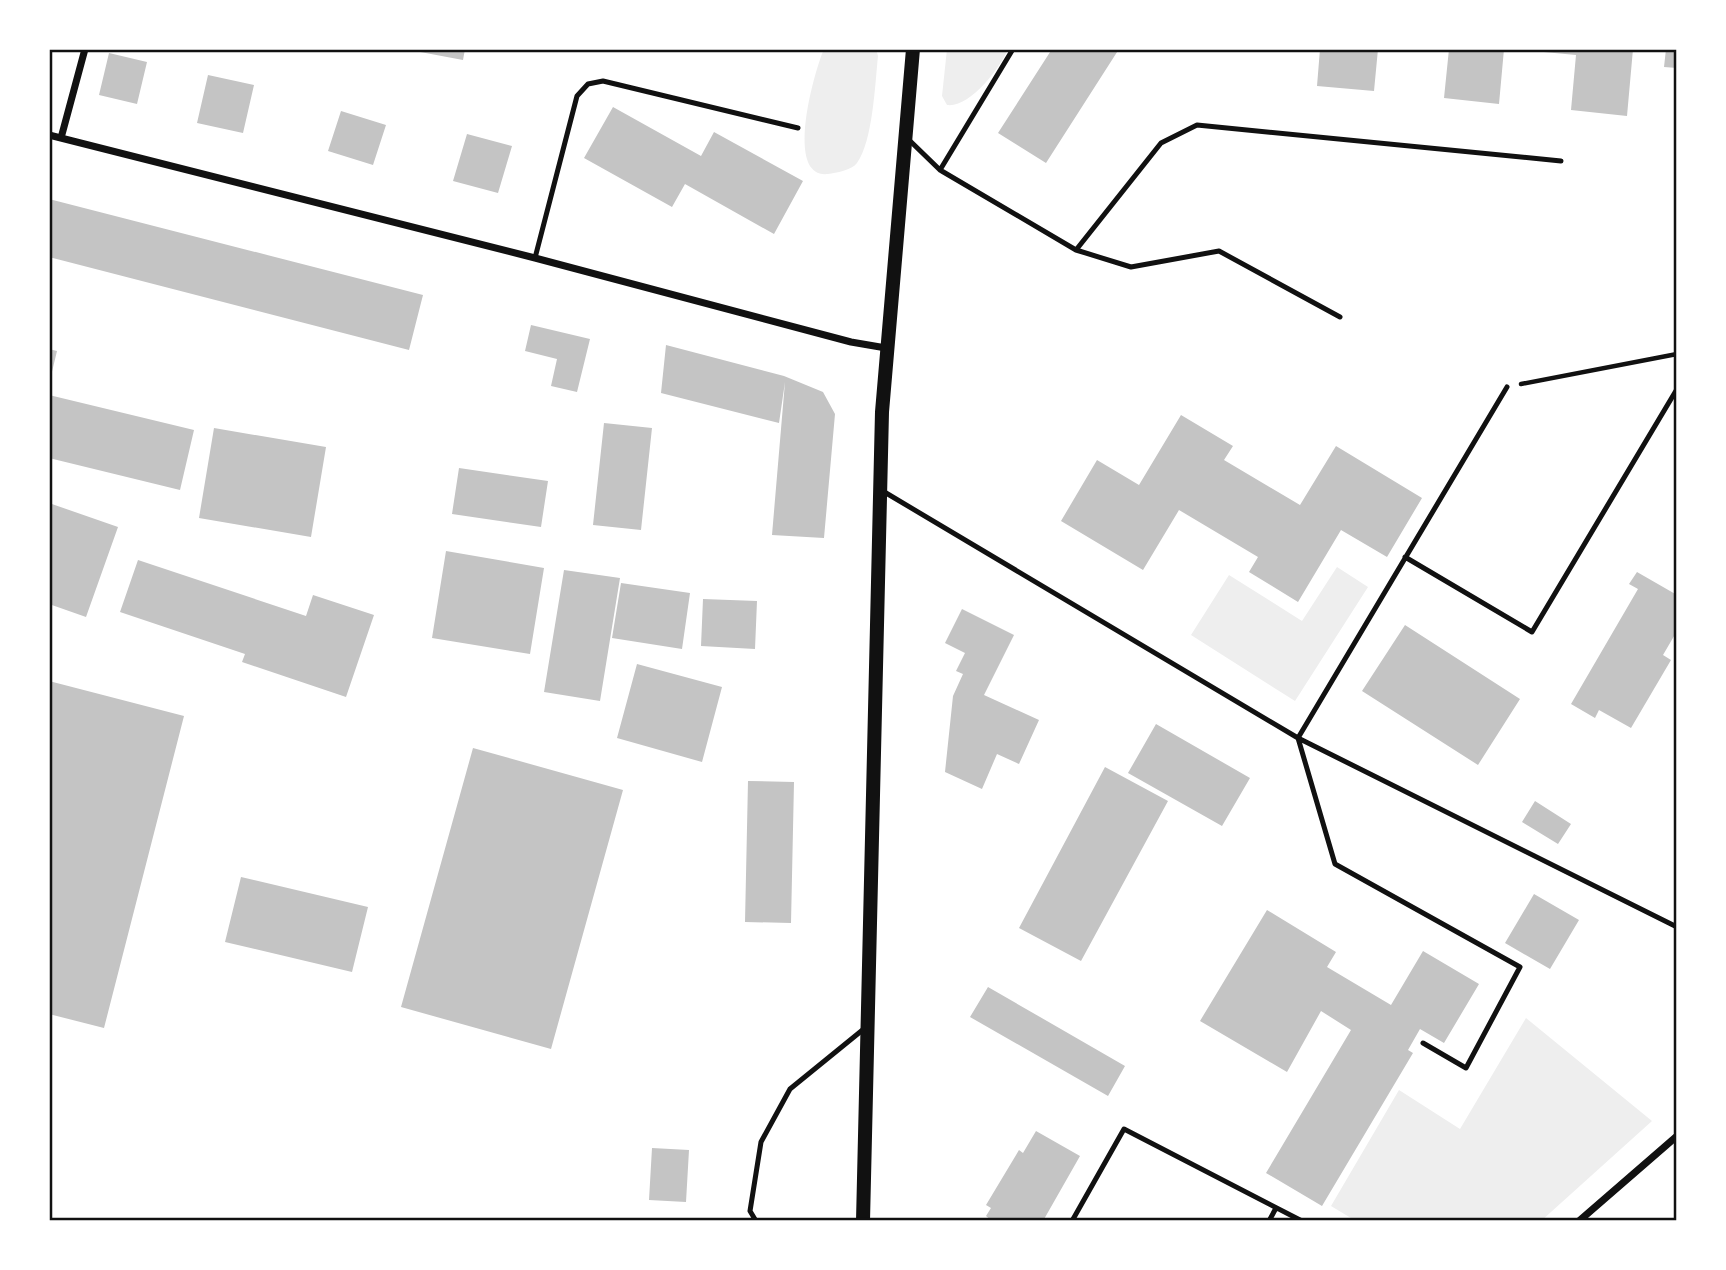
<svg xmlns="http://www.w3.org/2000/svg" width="1726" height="1270" font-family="'DM Sans',sans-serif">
  <rect width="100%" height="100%" fill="#fff"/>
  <path fill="#eee" d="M824 49H876L878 56C875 84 873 141 857 163 852 170 836 173 828 174 783 179 815 69 824 49Z
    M947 49H1008C1000 68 970 108 947 105L942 96Z
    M1337 567 1368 587 1295 701 1191 635 1229 575 1302 621Z
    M1526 1018 1652 1121 1541 1221H1356L1331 1206 1399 1090 1460 1129Z"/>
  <path fill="#c4c4c4" d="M415 49H465L463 60 415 51Z
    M1052 49H1119L1046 163 998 133Z
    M1320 49H1378L1374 91 1317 86Z
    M1449 49H1504L1499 104 1444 98Z
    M1533 49H1633L1627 116 1571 110 1576 55 1533 51Z
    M1666 49H1677V68L1664 67Z
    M109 53 147 62 137 104 99 95Z
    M208 75 254 85 243 133 197 123Z
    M613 107 701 156 714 132 803 181 774 234 685 184 672 207 584 158Z
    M341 111 386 125 373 165 328 151Z
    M467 134 512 146 498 193 453 181Z
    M49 199 423 295 409 350 49 257Z
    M531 325 590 339 577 392 551 386 557 359 525 351Z
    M666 345 784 376 823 392 835 414 824 538 772 535 785 382 779 423 661 393Z
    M49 349 57 351 50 380H49Z
    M49 395 194 430 180 490 49 458Z
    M1181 415 1233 446 1224 460 1300 505 1336 446 1422 498 1387 557 1341 530 1298 602 1249 572 1258 557 1179 510 1143 570 1061 521 1097 460 1139 485Z
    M604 423 652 428 641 530 593 525Z
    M214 428 326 447 311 537 199 518Z
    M459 468 548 481 541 527 452 514Z
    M49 503 118 527 86 617 49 604Z
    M446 551 544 568 530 654 432 638Z
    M138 560 306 616 313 595 374 615 346 697 242 662 245 654 120 612Z
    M564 570 620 578 600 701 544 692Z
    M1637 572 1677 595V631L1663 655 1671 660 1631 728 1599 710 1595 718 1571 704 1638 589 1629 584Z
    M621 583 690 593 682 649 612 638Z
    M703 599 757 601 755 649 701 646Z
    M962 609 1014 635 984 695 1039 720 1019 764 997 754 982 789 945 772 953 696 963 674 956 671 965 653 945 643Z
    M1405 625 1520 699 1478 765 1362 691Z
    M637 664 722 687 702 762 617 738Z
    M49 681 184 716 104 1028 49 1014Z
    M1156 724 1250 778 1222 826 1128 773Z
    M473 748 623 790 551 1049 401 1007Z
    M1105 767 1168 801 1081 961 1019 928Z
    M748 781 794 782 791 923 745 922Z
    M1535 801 1571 824 1558 844 1522 822Z
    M241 877 368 907 352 972 225 942Z
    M1534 894 1579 920 1550 969 1505 943Z
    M1267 910 1336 952 1327 967 1391 1005 1423 951 1479 984 1444 1043 1420 1029 1408 1050 1413 1053 1322 1206 1266 1173 1351 1030 1321 1011 1287 1072 1200 1021Z
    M988 987 1125 1066 1108 1096 970 1017Z
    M1036 1131 1080 1156 1043 1221H992L986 1216 991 1208 986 1205 1019 1150 1023 1153Z
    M652 1148 689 1150 686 1202 649 1200Z"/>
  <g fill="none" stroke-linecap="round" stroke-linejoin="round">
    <path stroke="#111" stroke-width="4.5" d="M1521 384 1677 354"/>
    <path stroke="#111" stroke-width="5" d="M907 138 940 170 1013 49
      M940 170 1076 250 1131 267 1219 251 1340 317
      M1076 250 1161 143 1197 125 1561 161
      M535 258 577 96 588 84 603 81 798 128
      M881 490 1298 738 1677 927
      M1405 557 1532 632 1677 389
      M1423 1043 1466 1068 1520 967 1335 864 1298 738 1507 387
      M756 1221 750 1211 761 1142 790 1089 865 1028
      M1072 1221 1124 1129 1302 1221
      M1269 1221 1276 1208"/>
    <path stroke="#111" stroke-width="7" d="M49 135 535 258 851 342 886 348
      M61 138 85 49
      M1579 1221 1677 1136"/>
    <path stroke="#111" stroke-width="14" d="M863 1221 882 412 913 49"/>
  </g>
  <rect width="1726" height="1270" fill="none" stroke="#ffffff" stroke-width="102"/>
  <rect x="51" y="51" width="1624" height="1168" fill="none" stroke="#111" stroke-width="2.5"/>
</svg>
